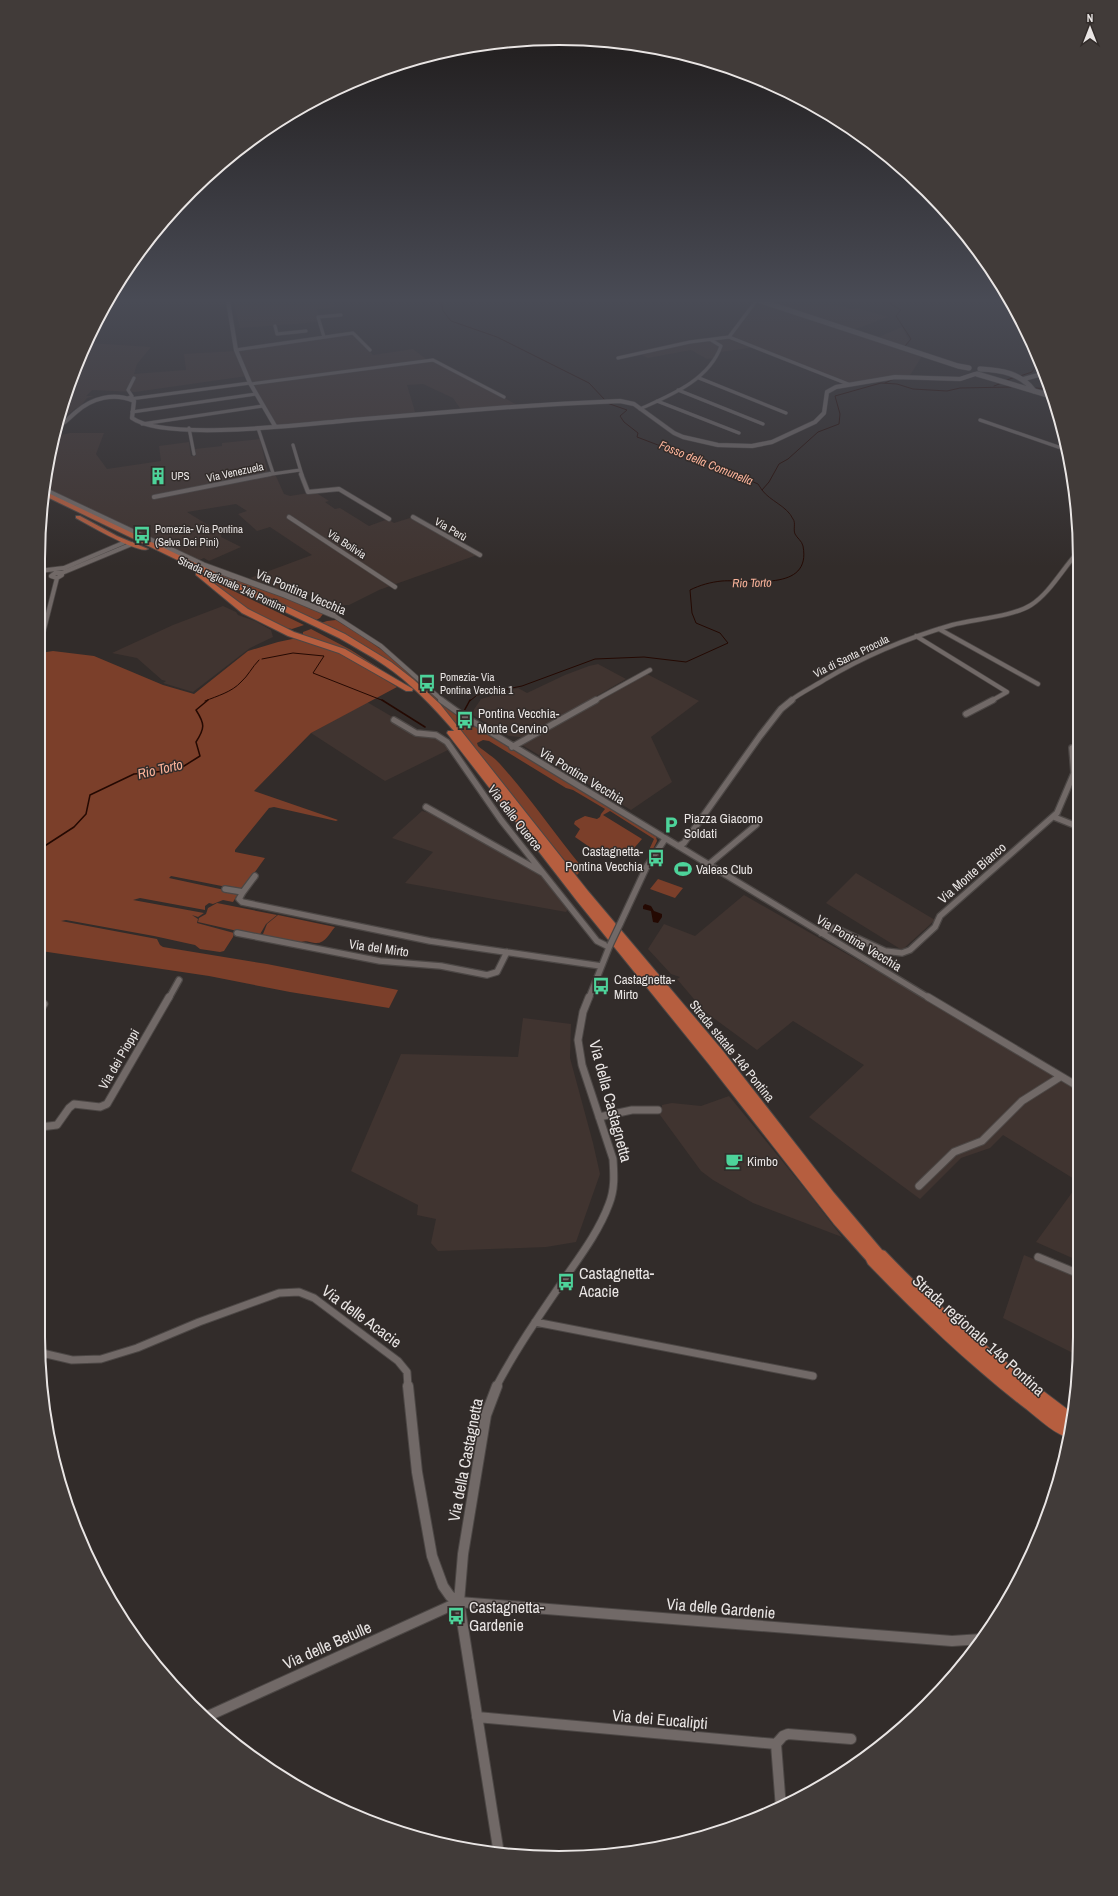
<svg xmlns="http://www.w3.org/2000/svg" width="1118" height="1896" font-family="'Archivo Narrow',sans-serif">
  <rect width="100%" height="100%" fill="#322c2a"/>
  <path fill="#403430" d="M110 301H226L227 305 109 304Z
    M233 301H334L336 307 317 309 321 322 240 328Z
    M754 301H759L874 339 902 327 909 340 905 346 922 356 909 377 847 384 756 347 720 352 715 358 707 359 691 350 648 358 636 352 684 341 726 337Z
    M768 301H844L837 305 851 309 858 308 888 317 853 330Z
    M354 333 373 355 413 349 426 359 436 361 519 406 462 411 453 398 423 384 407 385 416 415 275 426 259 399 236 350Z
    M89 343 151 347 137 364 134 374 186 370 184 354 236 351 239 363 247 376 135 392 92 390 86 396H94L87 398 79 408H76L60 421 66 391Z
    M70 433H104L96 454 107 469 161 461 159 446 189 442 191 456H196L195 449 222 446V443L260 439 268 473 151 497 153 498 275 474 284 494 290 496 315 492 329 501 325 502 335 509 340 508 369 526 388 519 394 523 410 518 477 555 379 590 349 605H343L334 609 292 585 281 590 250 578 312 555 270 527 257 531 238 514 247 511 236 504 187 512 221 533V537L241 547 209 561 204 558 197 561 47 488 57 436Z
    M223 606 236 612 238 615 255 621 271 630 273 637 250 648 193 692 163 683 166 681 162 680 137 658 112 653 173 625Z
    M598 664 626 679 521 740 520 737 509 736 471 714 481 699 518 688 527 693 565 675 589 666Z
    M647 674 699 701 651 737 672 782 631 810 522 745Z
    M367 702 396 719 411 732V735L441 739 450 749 385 781 311 733Z
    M422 811 434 814 482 841 484 844 487 843 514 859 520 864 542 875 568 909 566 912 405 883 433 852 392 838Z
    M856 873 935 920 902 950 826 903Z
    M744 895 941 1008 1079 1091V1182L1003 1135 990 1148 961 1158 920 1199 809 1117 864 1065 793 1021 757 1050 704 1011 677 979 680 977 671 974 648 949 664 924 695 936Z
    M523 1018 571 1024 570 1058 593 1143 600 1174 576 1242 546 1247 438 1251 431 1243 436 1219 417 1215 418 1205 351 1171 401 1054 518 1057Z
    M729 1096 810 1195 842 1237 753 1203 713 1180 701 1171 660 1115 658 1108 662 1107V1105L672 1103 701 1106Z
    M1079 1183V1261L1036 1242Z
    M1024 1255 1079 1278V1356L1003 1318Z"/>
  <path fill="#7b3f2a" d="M202 567 254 584 323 614 320 618 314 621Z
    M215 583H217L304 625 292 629 281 627 235 602Z
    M336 620 362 636 389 655 452 711 656 837 657 841 652 851 649 850 654 839 610 811 603 815 642 839 628 855 591 848 575 837 580 829 574 824 575 821 585 816 597 819 600 817 601 814 605 809 573 790 566 788 489 741 483 740 477 743 478 746C485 752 494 757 500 764 529 796 553 832 581 866L588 863 577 875 491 771 411 680 321 623 327 621Z
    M311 629 351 650 379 668 376 669 303 636V632Z
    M297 638 343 654 397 687 311 733 254 791 338 820 336 821 274 807 269 808 235 850V852L265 858 242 890 171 876 169 878 234 892 238 894 233 902 223 900 213 904 209 903 205 906V910L140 898 133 900 204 913 198 917 192 915 198 919 197 923 234 933 233 937 224 951 220 952 200 949 195 945 154 936 66 920 61 921 157 939 160 945 163 947 267 964 398 990 389 1008 290 992 209 976 41 951 40 653 53 651 94 656 163 685 194 694 248 651 278 642Z
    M658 879 683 888 675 898 650 889Z
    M217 903 277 915 266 924 259 936 198 922 199 918 206 914 208 908Z
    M278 915 335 927C329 934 325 944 315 943 309 942 307 940 301 942L265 937 263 934 267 924Z"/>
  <path fill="#240902" d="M645 904 651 906 654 911 662 914V917L658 923 653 922 651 911 643 909V906Z"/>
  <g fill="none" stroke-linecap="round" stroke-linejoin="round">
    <path stroke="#240902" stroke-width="1" d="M441 301 443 311 451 321 497 337 589 383 605 400
      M885 301 901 310 896 316 911 339 905 346
      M1020 376 1032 372 1037 364
      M1007 380 1015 377
      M885 383 894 379
      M994 386 1002 383
      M1036 388 1048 389
      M607 403 627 410 620 416 624 422 638 433 637 437 658 445 671 447 749 480 758 484 762 490
      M262 659 293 653 324 656 313 673 384 701
      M205 701C217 696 232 692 241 682 248 676 252 667 259 660
      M470 701 477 695 522 686 595 659 644 657 686 662 728 643 720 633 696 623 692 613 690 590C700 585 711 582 722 581 748 579 812 593 803 546 802 541 797 538 795 534 793 529 796 523 793 519 787 506 770 501 762 490L769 482 779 464 788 459 818 432 839 424 840 414 835 396 881 383 897 384 913 389 947 391 960 388 1011 387"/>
    <path stroke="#240902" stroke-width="1.5" d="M382 700 425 727
      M463 713 470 700
      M1079 833V837
      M40 849 74 827 86 814 90 795 134 774 166 771 184 766 200 756 196 742C205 728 205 724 196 710L208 700"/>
    <g stroke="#4c4745" stroke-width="4">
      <path id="minor-far4" d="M756 301 729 337 848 384
        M275 326 277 334 306 331
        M324 337 318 317 341 315
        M236 350 353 333 370 350
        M618 358 690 342 729 337
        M699 378 786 413
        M251 384 433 360 504 397
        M678 390 763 424
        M128 398 132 396 128 390 134 378
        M130 399 250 383
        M657 401 739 433
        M640 409C671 395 709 380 721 346L711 340
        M132 412 256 394
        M980 420 1067 450
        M142 424 263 406
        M189 428 194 454
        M258 428 273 473
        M293 445 302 475
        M265 475 300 470"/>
    </g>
    <g stroke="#4c4745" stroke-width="5.5">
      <path id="minor-far3" d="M301 474 308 492 339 489 389 519
        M154 497 270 474
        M289 517 395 587
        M413 517 480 555
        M39 571 64 568 123 543
        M55 573H62V575L57 578 51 576Z
        M62 573 132 544
        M333 615 381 646 443 701
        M939 629 1038 684
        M916 636 1007 692 991 701
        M40 645 57 578
        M594 701 650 670
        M790 701C800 693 813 687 824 680 864 656 907 638 952 625 974 619 1012 617 1031 605 1050 593 1063 568 1079 551"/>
    </g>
    <g stroke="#4c4745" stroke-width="8">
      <path id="minor-far2" d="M441 700 462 715 929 998
        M966 714 993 700
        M394 720 416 733 436 735 447 742 501 820 597 941 609 947
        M512 747 596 700
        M426 807 543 873
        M1054 817 1079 827
        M678 846 684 843 760 736 781 709 792 700
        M708 865 756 825
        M225 889 243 892 255 876
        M243 892 239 899 242 902 430 941 601 966
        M620 924 647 866 665 839
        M237 933 380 961 441 966 487 975 497 972 507 952
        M821 933 828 929 835 928 885 951 902 953 910 950 935 927 940 916 1057 813 1074 773 1072 748
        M169 998 179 980
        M589 998 610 945"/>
    </g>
    <g stroke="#4c4745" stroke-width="9">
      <path id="minor-far1" d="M928 997 1079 1087
        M41 1001 44 1004 41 1009
        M599 1117 632 1110H658
        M41 1127 57 1125 69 1108 74 1104 100 1107 107 1104 169 997
        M919 1186 954 1152 982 1141 1022 1101 1060 1077
        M1038 1257 1079 1274
        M535 1322 813 1376
        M42 1353 72 1360 101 1359 137 1348 199 1322 279 1293 299 1292 314 1298 398 1361 407 1372 408 1387
        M496 1387C516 1349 541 1313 565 1278 581 1255 599 1231 609 1204 615 1189 614 1175 613 1159L582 1065 578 1040 583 1012 589 997"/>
    </g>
    <g stroke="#4c4745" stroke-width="12">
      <path id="minor" d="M408 1386 417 1472 432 1556 443 1586 450 1596 459 1602
        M497 1386 486 1415 463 1554 459 1602 499 1854
        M208 1716 459 1602 952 1641 982 1639
        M477 1717 776 1744 781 1808
        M776 1744 783 1736 788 1734 851 1739"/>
    </g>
    <g stroke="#4c4745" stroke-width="5">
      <path id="tertiary-far1" d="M228 301 236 350 250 383 275 426
        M1024 379 1042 374
        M59 426C66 422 70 417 76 412 92 398 114 392 134 401L132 418C164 441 299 425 342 421 385 417 428 414 472 410 521 406 570 403 620 401L634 404 674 433 683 437 718 445 752 446 772 442 815 422 824 413 827 392 836 387 895 377 960 379 975 374"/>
    </g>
    <g stroke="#4c4745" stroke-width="7">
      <path id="tertiary" d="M46 491 203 565 285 595 333 615"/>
    </g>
    <g stroke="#4c4745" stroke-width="6">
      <path id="secondary" d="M761 301 958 366 969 368
        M980 369C1001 370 1021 373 1034 391
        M977 374 1051 396"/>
    </g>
    <g stroke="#4c4745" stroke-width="2">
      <path id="trunk" d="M46 492 345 634 391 662 414 680 440 704 588 891 723 1051 834 1193 882 1250 885 1251C942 1311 1005 1363 1071 1412L1066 1437C1050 1431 1035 1415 1021 1405 966 1362 916 1314 868 1264L866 1260 834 1224 708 1063 577 901 447 733 448 731H454C433 707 411 683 384 665 370 655 354 647 339 638L45 496Z
        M76 516H80L117 536 148 549C140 555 87 524 76 518Z
        M196 573H200L248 609 294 632 345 649 413 689 412 691H406L339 653 288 636 242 613 196 575Z"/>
    </g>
    <use href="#minor-far4" stroke="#716967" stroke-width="3"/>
    <use href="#minor-far3" stroke="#716967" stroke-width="4"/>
    <use href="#minor-far2" stroke="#716967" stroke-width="5.5"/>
    <use href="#minor-far1" stroke="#716967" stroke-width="7"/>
    <use href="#minor" stroke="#716967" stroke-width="10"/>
    <use href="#tertiary-far1" stroke="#716967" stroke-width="4"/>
    <use href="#tertiary" stroke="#716967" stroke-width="5.5"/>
    <use href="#secondary" stroke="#716967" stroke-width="5"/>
    <use href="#trunk" fill="#b65e3f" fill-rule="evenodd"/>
    <g stroke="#4c4745" stroke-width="8" stroke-linecap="butt">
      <path id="minor-bridge" d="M610 945 620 924"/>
    </g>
    <use href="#minor-bridge" stroke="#716967" stroke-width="5.5"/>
  </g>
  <linearGradient id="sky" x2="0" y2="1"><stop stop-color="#1c1817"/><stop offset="0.53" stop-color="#494b55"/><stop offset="1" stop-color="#494b55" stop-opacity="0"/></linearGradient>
  <rect width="1118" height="567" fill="url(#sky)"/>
  <defs>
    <g id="building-bare" transform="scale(1.38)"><path d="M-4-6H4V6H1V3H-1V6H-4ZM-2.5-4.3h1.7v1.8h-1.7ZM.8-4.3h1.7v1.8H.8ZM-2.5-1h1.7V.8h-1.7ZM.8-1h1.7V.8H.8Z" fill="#4dd39a" stroke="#322c2a" stroke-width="2.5" paint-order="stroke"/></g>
    <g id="bus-bare" transform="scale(1.38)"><path d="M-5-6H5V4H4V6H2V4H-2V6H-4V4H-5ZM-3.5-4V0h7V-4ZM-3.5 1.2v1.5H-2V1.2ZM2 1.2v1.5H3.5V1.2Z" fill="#4dd39a" stroke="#322c2a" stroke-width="2.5" paint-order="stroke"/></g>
    <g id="parking-bare" transform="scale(1.38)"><path d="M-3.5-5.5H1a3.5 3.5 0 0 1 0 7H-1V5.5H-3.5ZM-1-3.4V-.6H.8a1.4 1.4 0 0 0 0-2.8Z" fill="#4dd39a" stroke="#322c2a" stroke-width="2.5" paint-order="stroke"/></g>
    <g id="stadium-bare" transform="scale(1.38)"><path d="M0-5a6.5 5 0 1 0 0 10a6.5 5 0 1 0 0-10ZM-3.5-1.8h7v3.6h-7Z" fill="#4dd39a" stroke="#322c2a" stroke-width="2.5" paint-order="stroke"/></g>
    <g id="cafe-bare" transform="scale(1.38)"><path d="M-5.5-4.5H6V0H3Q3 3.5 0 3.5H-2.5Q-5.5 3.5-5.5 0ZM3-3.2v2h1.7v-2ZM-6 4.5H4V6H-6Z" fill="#4dd39a" stroke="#322c2a" stroke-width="2.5" paint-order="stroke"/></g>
  </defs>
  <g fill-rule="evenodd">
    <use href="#building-bare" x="158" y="476"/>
    <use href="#bus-bare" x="142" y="535"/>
    <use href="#bus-bare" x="427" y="683"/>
    <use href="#bus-bare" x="465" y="720"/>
    <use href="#parking-bare" x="671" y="825"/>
    <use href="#bus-bare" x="656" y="858"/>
    <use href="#stadium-bare" x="683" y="869"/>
    <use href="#bus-bare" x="601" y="986"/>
    <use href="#cafe-bare" x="734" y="1161"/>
    <use href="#bus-bare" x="566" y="1282"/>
    <use href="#bus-bare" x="456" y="1616"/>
  </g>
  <g text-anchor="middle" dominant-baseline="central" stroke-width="3" stroke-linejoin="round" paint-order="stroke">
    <g font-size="11" fill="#e9e5e4" stroke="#322c2a">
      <text transform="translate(235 472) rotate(-12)">Via Venezuela</text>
      <text transform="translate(451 529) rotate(30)">Via Perù</text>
      <text transform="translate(347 544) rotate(33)">Via Bolivia</text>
      <text transform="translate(232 584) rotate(25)">Strada regionale 148 Pontina</text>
      <text transform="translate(851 656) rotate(-26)">Via di Santa Procula</text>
    </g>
    <g font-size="11" fill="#e9e5e4" stroke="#322c2a" text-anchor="start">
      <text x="171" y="476">UPS</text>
      <text x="155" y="529">Pomezia- Via Pontina<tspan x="155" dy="13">(Selva Dei Pini)</tspan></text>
      <text x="440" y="677">Pomezia- Via<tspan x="440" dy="13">Pontina Vecchia 1</tspan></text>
    </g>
    <g font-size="12" font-style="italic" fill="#fbb39a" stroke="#322c2a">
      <text transform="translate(706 463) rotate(22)">Fosso della Comunella</text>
      <text transform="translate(752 583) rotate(-1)">Rio Torto</text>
    </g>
    <g font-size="13" fill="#e9e5e4" stroke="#322c2a">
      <text transform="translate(301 592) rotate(23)">Via Pontina Vecchia</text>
      <text transform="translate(582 776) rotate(31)">Via Pontina Vecchia</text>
      <text transform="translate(515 818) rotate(52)">Via delle Querce</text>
      <text transform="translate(972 873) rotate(-41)">Via Monte Bianco</text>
      <text transform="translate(859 943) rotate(31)">Via Pontina Vecchia</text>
      <text transform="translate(379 948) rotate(8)">Via del Mirto</text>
      <text transform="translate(732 1051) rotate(51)">Strada statale 148 Pontina</text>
      <text transform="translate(119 1059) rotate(-60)">Via dei Pioppi</text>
    </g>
    <g font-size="13" fill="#e9e5e4" stroke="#322c2a" text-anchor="start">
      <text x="478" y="713">Pontina Vecchia-<tspan x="478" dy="15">Monte Cervino</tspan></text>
      <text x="684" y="818">Piazza Giacomo<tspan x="684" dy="15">Soldati</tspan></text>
      <text x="643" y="851" text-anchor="end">Castagnetta-<tspan x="643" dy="15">Pontina Vecchia</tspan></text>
      <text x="696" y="869">Valeas Club</text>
      <text x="614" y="979">Castagnetta-<tspan x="614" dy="15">Mirto</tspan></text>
      <text x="747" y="1161">Kimbo</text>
    </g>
    <g font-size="14" font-style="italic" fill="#fbb39a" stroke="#322c2a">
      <text transform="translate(160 769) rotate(-13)">Rio Torto</text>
    </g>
    <g font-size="16" fill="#e9e5e4" stroke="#322c2a">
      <text transform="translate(611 1101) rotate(75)">Via della Castagnetta</text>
      <text transform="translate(362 1316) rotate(36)">Via delle Acacie</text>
      <text transform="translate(979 1335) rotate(42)">Strada regionale 148 Pontina</text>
      <text transform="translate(465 1460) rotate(-79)">Via della Castagnetta</text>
      <text transform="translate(721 1608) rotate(5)">Via delle Gardenie</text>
      <text transform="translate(327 1645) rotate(-24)">Via delle Betulle</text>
      <text transform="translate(660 1719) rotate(5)">Via dei Eucalipti</text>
    </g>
    <g font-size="16" fill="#e9e5e4" stroke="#322c2a" text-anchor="start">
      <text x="579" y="1273">Castagnetta-<tspan x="579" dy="18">Acacie</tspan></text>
      <text x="469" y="1607">Castagnetta-<tspan x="469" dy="18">Gardenie</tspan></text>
    </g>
  </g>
  <path d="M0 0H1118V1896H0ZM559 45H559A514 514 0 0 1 1073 559V1337A514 514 0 0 1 559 1851H559A514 514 0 0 1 45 1337V559A514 514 0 0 1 559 45Z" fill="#413b39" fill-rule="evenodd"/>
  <path fill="none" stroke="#e9e5e4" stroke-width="2" d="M559 45H559A514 514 0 0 1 1073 559V1337A514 514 0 0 1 559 1851H559A514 514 0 0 1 45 1337V559A514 514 0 0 1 559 45Z"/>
  <g transform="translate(1090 28)" stroke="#322c2a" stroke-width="3" paint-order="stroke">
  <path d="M0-3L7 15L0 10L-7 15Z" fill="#e9e5e4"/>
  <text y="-6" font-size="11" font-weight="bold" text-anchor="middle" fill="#e9e5e4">N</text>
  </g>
</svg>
